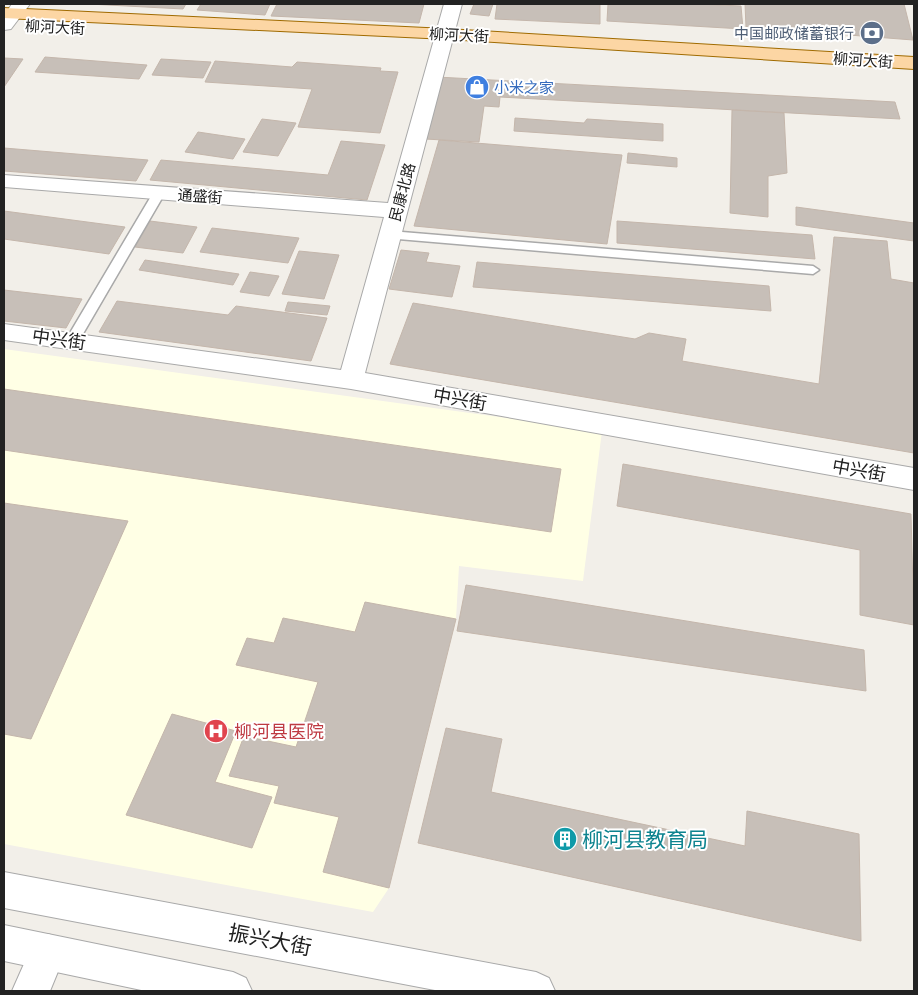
<svg xmlns="http://www.w3.org/2000/svg" width="918" height="995" font-family="'Space Grotesk','Noto Sans SC',sans-serif">
  <rect width="100%" height="100%" fill="#f2efe9"/>
  <path fill="#ffffe5" d="M4 349 602 431 583 581 459 566 456 619 389 888 373 912 4 844Z"/>
  <path fill="#c7bfb8" stroke="#c4b6ab" d="M89 4H186L183 9Z
    M201 4H270L265 15 197 10Z
    M277 4H424L419 23 271 16Z
    M474 4H493L489 16 470 14Z
    M497 4H600V24L495 19Z
    M608 4H698L741 6 743 29 607 21Z
    M745 4H904L913 40 746 27Z
    M45 57 147 65 139 79 35 72Z
    M4 58 23 59 4 87Z
    M161 59 211 62 203 78 152 75Z
    M215 61 292 67 297 62 381 68 380 71 398 72 380 133 298 127 312 89 205 82Z
    M437 77 895 102 900 119 500 97 499 107 484 106 479 142 425 139Z
    M732 110 784 113 787 173 768 176V217L730 213Z
    M515 118 584 123 587 119 663 124V141L514 131Z
    M262 119 296 123 278 156 243 152Z
    M198 132 245 139 233 159 185 152Z
    M439 140 622 155 607 244 414 226Z
    M341 141 385 145 367 200 150 180 161 160 328 175Z
    M4 148 148 160 136 181 4 171Z
    M628 153 677 158V167L627 163Z
    M796 207 914 223V241L796 225Z
    M4 211 125 227 109 254 4 239Z
    M150 221 197 227 183 253 135 247Z
    M617 221 812 235 815 259 617 243Z
    M212 228 299 238 288 263 200 252Z
    M834 237 887 241 891 279 914 283V453L390 364 413 303 635 339 649 333 686 339 682 361 819 384Z
    M401 250 429 253 426 262 460 266 452 297 389 289Z
    M299 251 339 255 324 299 282 294Z
    M145 260 239 274 233 285 139 270Z
    M477 262 769 286 771 311 473 287Z
    M250 272 279 276 269 296 240 292Z
    M4 290 82 299 66 328 4 321Z
    M117 301 228 315 236 306 327 318 311 361 99 332Z
    M288 302 330 306 327 315 285 311Z
    M4 389 561 469 551 532 4 450Z
    M623 464 911 514 914 625 860 615V550L617 506Z
    M4 503 128 521 31 739 4 734Z
    M466 585 864 650 866 691 457 631Z
    M365 602 456 619 389 888 323 872 339 817 274 803 279 786 229 776 244 736 296 747 318 682 236 665 247 638 274 643 283 618 355 632Z
    M172 714 236 731 215 782 272 797 252 848 126 815Z
    M446 728 502 739 491 792 745 846 747 811 859 834 861 941 418 843Z"/>
  <g fill="none" stroke-linecap="round" stroke-linejoin="round">
    <g stroke="#a9a9a9" stroke-width="3">
      <path id="service" d="M159 189 165 193 77 344H67L65 341 67 338 153 193Z
        M390 231 813 266 819 270 813 274 386 238 384 235 386 232Z"/>
    </g>
    <g stroke="#a9a9a9" stroke-width="2">
      <path id="minor" d="M12 4H30L11 29 4 30V15Z
        M444 4H462L365 373 914 468V490L351 389 4 340V324L341 370 384 217 4 187V175L388 203Z
        M48 934 61 939 66 952 50 991H12L35 939Z"/>
    </g>
    <g stroke="#a9a9a9" stroke-width="2">
      <path id="tertiary" d="M4 872 536 972 549 978 555 991H440L4 908Z
        M4 925 233 972 246 978 252 991H146L4 961Z"/>
    </g>
    <g stroke="#a06b00" stroke-width="2">
      <path id="primary" d="M4 8 447 29 914 57V69L447 39 4 18Z"/>
    </g>
    <use href="#service" fill="#fff" fill-rule="evenodd"/>
    <use href="#minor" fill="#fff" fill-rule="evenodd"/>
    <use href="#tertiary" fill="#fff" fill-rule="evenodd"/>
    <use href="#primary" fill="#fcd6a4" fill-rule="evenodd"/>
  </g>
  <defs>
    <g id="bank-disc" transform="scale(1.25)"><circle r="9.5" fill="#5c6f8a" stroke="#fff"/><path d="M-6-4H6V4H-6ZM0-2.3a2.3 2.3 0 1 0 0 4.6a2.3 2.3 0 1 0 0-4.6Z" fill="#fff"/></g>
    <g id="shop-disc" transform="scale(1.25)"><circle r="9.5" fill="#3f7fe0" stroke="#fff"/><path d="M-5-2.5h2.3a2.7 3.5 0 0 1 5.4 0H5L5.5 6h-11ZM-1.5-2.5h3a1.5 2.3 0 0 0-3 0Z" fill="#fff"/></g>
    <g id="hospital-disc" transform="scale(1.25)"><circle r="9.5" fill="#e0444e" stroke="#fff"/><path d="M-5-5h3v3.5h4V-5h3V5h-3V1.5h-4V5h-3Z" fill="#fff"/></g>
    <g id="building-disc" transform="scale(1.25)"><circle r="9.5" fill="#0f9aa8" stroke="#fff"/><path d="M-4-6H4V6H1V3H-1V6H-4ZM-2.5-4.3h1.7v1.8h-1.7ZM.8-4.3h1.7v1.8H.8ZM-2.5-1h1.7V.8h-1.7ZM.8-1h1.7V.8H.8Z" fill="#fff"/></g>
  </defs>
  <g fill-rule="evenodd">
    <use href="#bank-disc" x="872" y="33"/>
    <use href="#shop-disc" x="477" y="87"/>
    <use href="#hospital-disc" x="216" y="731"/>
    <use href="#building-disc" x="565" y="839"/>
  </g>
  <g text-anchor="middle" dominant-baseline="central" stroke-width="4" stroke-linejoin="round" paint-order="stroke">
    <g font-size="15" fill="#222" stroke="#fff">
      <text transform="translate(55 27) rotate(3)">柳河大街</text>
      <text transform="translate(459 35) rotate(3)">柳河大街</text>
      <text transform="translate(863 60) rotate(4)">柳河大街</text>
      <text transform="translate(402 192) rotate(-75)">民康北路</text>
      <text transform="translate(200 196) rotate(4)">通盛街</text>
    </g>
    <g font-size="15" fill="#4e5e75" stroke="#fff" text-anchor="end">
      <text x="854" y="33">中国邮政储蓄银行</text>
    </g>
    <g font-size="15" fill="#366cbe" stroke="#fff" text-anchor="start">
      <text x="494" y="87">小米之家</text>
    </g>
    <g font-size="18" fill="#222" stroke="#fff">
      <text transform="translate(59 339) rotate(8)">中兴街</text>
      <text transform="translate(460 399) rotate(10)">中兴街</text>
      <text transform="translate(859 470) rotate(10)">中兴街</text>
    </g>
    <g font-size="18" fill="#be3a42" stroke="#fff" text-anchor="start">
      <text x="234" y="731">柳河县医院</text>
    </g>
    <g font-size="21" fill="#0d838f" stroke="#fff" text-anchor="start">
      <text x="582" y="839">柳河县教育局</text>
    </g>
    <g font-size="21" fill="#222" stroke="#fff">
      <text transform="translate(270 940) rotate(11)">振兴大街</text>
    </g>
  </g>
  <rect width="918" height="995" fill="none" stroke="#222222" stroke-width="10"/>
</svg>
